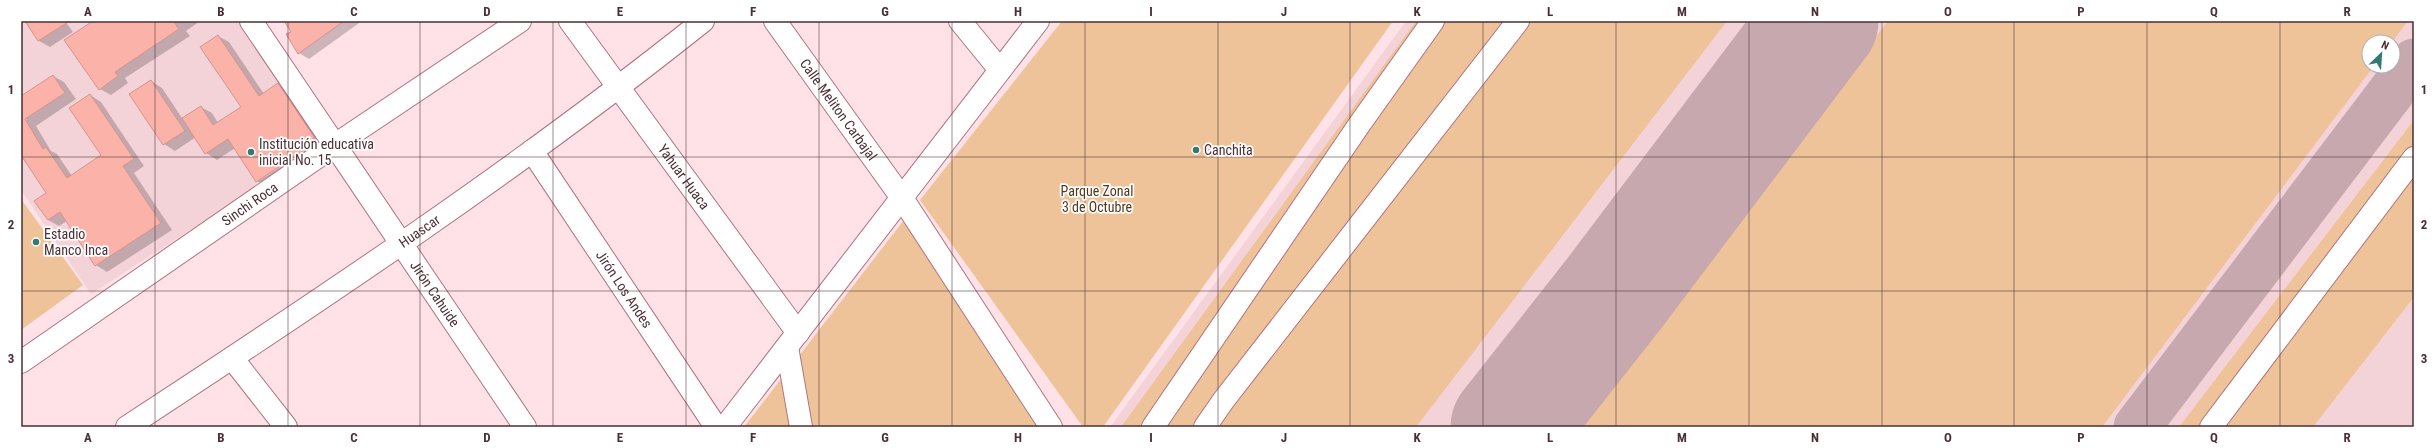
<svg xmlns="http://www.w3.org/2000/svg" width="2435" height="448" font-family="'Roboto Condensed',sans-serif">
  <rect width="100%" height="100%" fill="#ffe2e7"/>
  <path fill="#f3d3d8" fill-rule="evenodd" d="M21 21H242L317 134 314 150 91 294 21 190Z
    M1406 21H2414V427H1110ZM2369 42H2393V66H2369Z"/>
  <path fill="#eec399" d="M1062 21H1393L1103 427H1083L920 200Z
    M1416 21H1727L1416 427H1121Z
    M1888 21H2408L2392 42H2369V66H2374L2102 427H1580Z
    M2414 120V297L2313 427H2179Z
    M21 199 83 285 21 330Z
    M904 220 1053 427H744Z"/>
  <path fill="#0003" fill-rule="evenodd" d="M26 21H65L73 32 50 47 39 41Z
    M95 21H200L186 31 190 36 125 78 128 83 111 95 100 89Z
    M285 21H362L309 59 299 53 292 32Z
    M218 36 229 42 264 94 278 85 289 91 325 144 268 187 257 181 235 148 217 160 206 153 196 137 175 151 164 144 151 81 162 88 182 118 201 107 212 113 218 123 243 108ZM316 142 317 143 260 180V178Z
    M53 76 64 82 76 99 36 126 51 151 57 154 72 176 102 155 90 95 101 102 144 166 134 173 172 230 107 272 96 265 67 221 59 226 48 220V193L21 156V123L27 120 21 111V97Z"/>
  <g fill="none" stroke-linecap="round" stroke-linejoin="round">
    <path stroke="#c6a8ae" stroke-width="47" d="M2137 427 2414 62"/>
    <path stroke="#c6a8ae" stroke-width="117" d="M1509 427 1613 295 1820 21"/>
  </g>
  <path fill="#fbb2a9" stroke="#d5938c" d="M25 21H70L38 41Z
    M93 21H173L179 29 115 72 118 76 99 90 64 40Z
    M284 21H344L298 54 286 34 291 32Z
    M218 35 259 96 278 83 314 137 312 145 256 182 228 139 205 154 182 118 201 106 213 125 241 107 200 47Z
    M53 75 65 93 25 119 43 149 46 147 67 178 101 155 69 108 90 94 134 159 123 166 161 223 95 266 60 212 48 220 34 201 46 193 21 155V96Z
    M151 80 185 131 163 145 129 94Z"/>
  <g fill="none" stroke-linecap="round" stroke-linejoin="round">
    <g stroke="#b1727f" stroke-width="24">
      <g id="minor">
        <path id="s1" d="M251 21 525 427"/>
        <path id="s2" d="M570 21 798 333"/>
        <path id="s3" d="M775 21 902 198 1051 427"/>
        <path d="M960 21 1000 70"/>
        <path id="s4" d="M532 151 716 427"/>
        <path d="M787 347 801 427"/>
        <path d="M232 358 286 427"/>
        <path id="s5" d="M21 362 335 145 520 21"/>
        <path id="s6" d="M127 427C324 298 519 168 703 21"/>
        <path d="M725 427 1038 21"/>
        <path d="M1153 427 1359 125 1433 21"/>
        <path d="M1205 427 1223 401 1518 21"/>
        <path d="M2211 427 2414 158"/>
      </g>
    </g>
    <use href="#minor" stroke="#fff" stroke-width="22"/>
  </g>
  <path fill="none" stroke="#4b2f35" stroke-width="1" stroke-opacity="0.55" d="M155 21V427M288 21V427M420 21V427M553 21V427M686 21V427M819 21V427M952 21V427M1085 21V427M1218 21V427M1350 21V427M1483 21V427M1616 21V427M1749 21V427M1882 21V427M2014 21V427M2147 21V427M2280 21V427M21 157H2414M21 291H2414"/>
  <g fill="#327a73" stroke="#fff" stroke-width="1.5">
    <circle cx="1196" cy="150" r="4"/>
    <circle cx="251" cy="152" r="4"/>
    <circle cx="36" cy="242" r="4"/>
  </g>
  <g text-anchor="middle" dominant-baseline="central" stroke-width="3.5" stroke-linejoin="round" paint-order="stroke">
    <g font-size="14" fill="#4b2f35" stroke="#fff">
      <text stroke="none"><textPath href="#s3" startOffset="109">Calle Meliton Carbajal</textPath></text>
      <text stroke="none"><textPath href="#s2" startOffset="193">Yahuar Huaca</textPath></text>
      <text stroke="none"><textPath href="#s5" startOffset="278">Sinchi Roca</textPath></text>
      <text stroke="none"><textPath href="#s6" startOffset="352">Huascar</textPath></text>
      <text stroke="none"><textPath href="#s4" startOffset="166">Jirón Los Andes</textPath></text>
      <text stroke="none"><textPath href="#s1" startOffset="329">Jirón Cahuide</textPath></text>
    </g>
    <g font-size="14" fill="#4b2f35" stroke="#fff" text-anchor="start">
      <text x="259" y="144">Institución educativa<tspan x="259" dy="16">inicial No. 15</tspan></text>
      <text x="1204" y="150">Canchita</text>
      <text x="44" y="234">Estadio<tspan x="44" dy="16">Manco Inca</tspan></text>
    </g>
    <g font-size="14" fill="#51371b" stroke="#fff">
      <text x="1097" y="191">Parque Zonal<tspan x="1097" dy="16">3 de Octubre</tspan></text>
    </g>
  </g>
  <rect width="2435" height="448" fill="none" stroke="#ffffff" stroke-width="44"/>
  <g transform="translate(2381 54) rotate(25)"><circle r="19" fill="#ffffff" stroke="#b7acae"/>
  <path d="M0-3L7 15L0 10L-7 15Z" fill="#327a73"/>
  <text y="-6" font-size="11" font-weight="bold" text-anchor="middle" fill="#4b2f35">N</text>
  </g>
  <rect x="22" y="22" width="2391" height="404" fill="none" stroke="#4b2f35" stroke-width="1.5"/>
  <g font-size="13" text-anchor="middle" font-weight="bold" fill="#4b2f35">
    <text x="88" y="16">A</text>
    <text x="221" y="16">B</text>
    <text x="354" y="16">C</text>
    <text x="487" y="16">D</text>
    <text x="620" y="16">E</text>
    <text x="753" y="16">F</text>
    <text x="885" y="16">G</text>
    <text x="1018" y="16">H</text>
    <text x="1151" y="16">I</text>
    <text x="1284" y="16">J</text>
    <text x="1417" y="16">K</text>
    <text x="1550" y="16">L</text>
    <text x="1682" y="16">M</text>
    <text x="1815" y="16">N</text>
    <text x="1948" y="16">O</text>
    <text x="2081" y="16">P</text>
    <text x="2214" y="16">Q</text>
    <text x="2347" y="16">R</text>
    <text x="11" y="94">1</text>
    <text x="2424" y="94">1</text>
    <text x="11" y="229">2</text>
    <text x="2424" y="229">2</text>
    <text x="11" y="363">3</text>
    <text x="2424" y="363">3</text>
    <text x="88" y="442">A</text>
    <text x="221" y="442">B</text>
    <text x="354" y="442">C</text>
    <text x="487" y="442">D</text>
    <text x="620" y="442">E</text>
    <text x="753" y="442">F</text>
    <text x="885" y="442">G</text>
    <text x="1018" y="442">H</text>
    <text x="1151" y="442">I</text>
    <text x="1284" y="442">J</text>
    <text x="1417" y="442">K</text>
    <text x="1550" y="442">L</text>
    <text x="1682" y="442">M</text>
    <text x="1815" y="442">N</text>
    <text x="1948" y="442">O</text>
    <text x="2081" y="442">P</text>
    <text x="2214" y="442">Q</text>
    <text x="2347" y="442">R</text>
  </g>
</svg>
